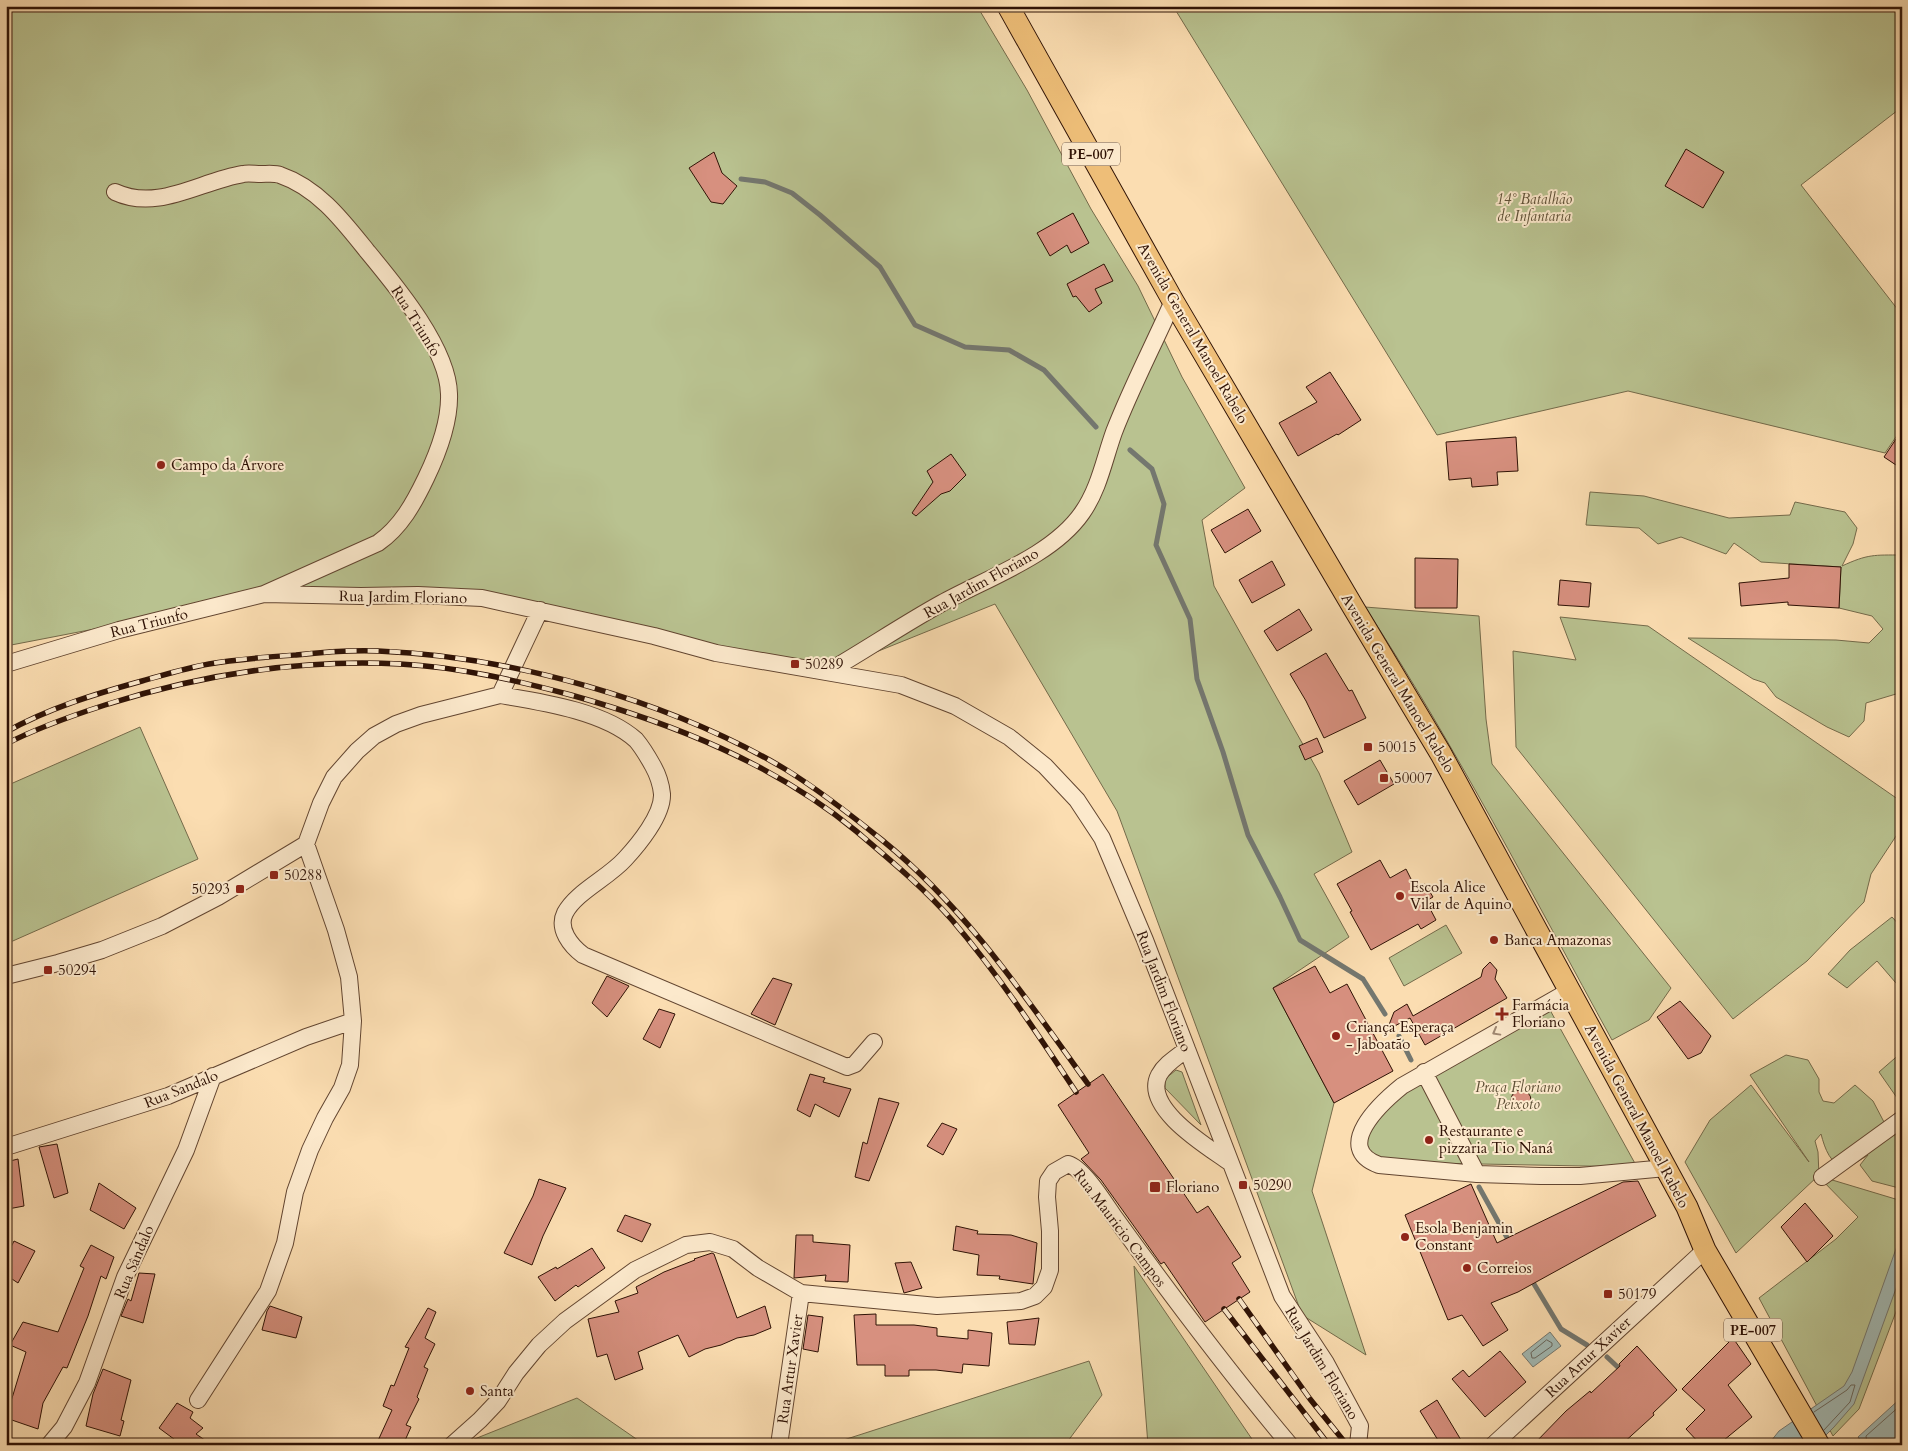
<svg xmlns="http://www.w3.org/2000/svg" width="1908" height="1451" font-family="Cardo,serif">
  <rect width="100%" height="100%" fill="#fbddb1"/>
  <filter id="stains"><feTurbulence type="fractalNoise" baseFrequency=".004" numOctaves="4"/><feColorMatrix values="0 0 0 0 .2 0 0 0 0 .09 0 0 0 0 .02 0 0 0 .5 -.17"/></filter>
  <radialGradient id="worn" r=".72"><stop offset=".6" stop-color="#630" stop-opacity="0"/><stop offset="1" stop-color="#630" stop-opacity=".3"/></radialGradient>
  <path fill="#b9c290" stroke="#746a4a" d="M6 6H977L1027 90 1091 209 1138 286 1182 377 1245 488 1202 520 1214 586 1319 773 1352 852 1314 874 1349 937 1273 988 1334 1103 1312 1191 1366 1355 1302 1315 1117 811 995 604 829 671 440 596 224 604 6 646Z
    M1173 6H1902V107L1801 185 1902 315V428L1885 453 1628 391 1437 435Z
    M1590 492 1644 496 1729 518 1790 515 1795 502 1845 512 1857 528 1853 544 1842 566C1868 554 1874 555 1902 555V695L1896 694 1866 703 1864 721 1849 737 1827 727 1776 697 1765 683 1753 679 1688 638 1836 640 1869 643 1883 629 1872 616 1839 608 1841 567 1761 562 1734 543 1726 554 1681 537 1658 544 1639 528 1586 525Z
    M1365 607 1479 616 1486 719 1492 764 1671 988 1649 1020 1612 1040C1532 894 1456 747 1365 607Z
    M1560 617 1648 626 1902 802V827L1871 874 1864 902 1807 961 1733 1019 1516 747 1513 651 1576 660Z
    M140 727 198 859 6 944V786Z
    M1892 917 1902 928V990L1877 961 1847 988 1828 974 1850 950Z
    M1446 925 1462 953 1404 986 1389 958Z
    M1545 1001 1637 1167 1376 1162 1361 1135 1422 1071Z
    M1902 1052V1105L1879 1072Z
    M1786 1055 1808 1060 1819 1079V1092L1823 1101 1834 1103 1855 1085 1873 1101 1884 1122 1877 1133 1871 1152 1887 1134 1902 1123V1187L1899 1188 1872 1181 1860 1165 1868 1155 1846 1169C1830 1164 1825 1149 1821 1134L1815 1141 1818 1152 1819 1176 1902 1201V1296L1859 1409 1833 1436 1759 1298 1836 1239 1858 1217 1818 1176 1736 1253 1685 1162 1710 1120 1751 1085 1809 1162 1750 1075Z
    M1176 1070 1182 1072 1201 1125 1165 1088V1079Z
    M1134 1266 1256 1445H1148Z
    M1089 1361 1102 1395 1065 1445H828Z
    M577 1398 645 1445H467L472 1440Z"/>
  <path fill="#a2bab5" stroke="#74776f" d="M1902 1232V1272L1854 1404 1834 1427 1816 1445H1771V1441L1779 1431 1844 1386 1852 1372Z
    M1550 1332 1561 1346 1533 1367 1522 1354Z
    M1902 1397V1445H1864L1858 1437Z"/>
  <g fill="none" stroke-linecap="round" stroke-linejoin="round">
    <path stroke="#68665d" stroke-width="1" d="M1547 1340 1552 1343V1346L1535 1358H1532L1531 1353Z
      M1814 1412 1847 1390 1851 1385H1855L1850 1402 1824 1430
      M1867 1445 1866 1436 1902 1404"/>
    <path stroke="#74776f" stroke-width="5" d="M741 179 765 182 792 193 820 215 880 267 915 325 965 347 1009 350 1044 370 1096 427
      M1130 450 1152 469 1164 504 1156 545 1190 619 1197 679 1223 752 1248 835 1280 897 1300 940 1363 979 1385 1014
      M1399 1036 1411 1060
      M1479 1187 1510 1243
      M1531 1279 1561 1329 1587 1345
      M1607 1357 1623 1372"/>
  </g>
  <path fill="#d7907f" stroke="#2f1205" d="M1686 149 1724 172 1703 208 1665 186Z
    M714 152 722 173 737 186 723 204 711 202 689 168Z
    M1073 213 1089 243 1071 253 1067 245 1050 256 1037 233Z
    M1104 264 1113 281 1095 289 1102 303 1089 312 1076 296 1073 297 1067 284Z
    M1330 372 1361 420 1338 435 1337 434 1298 456 1279 423 1317 402 1306 387Z
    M1902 430V469L1884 457Z
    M1516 437 1518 471 1497 472 1498 485 1472 487 1471 478 1449 480 1446 442Z
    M951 454 966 475 950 491 941 494 916 516 912 513 933 482 927 471Z
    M1248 509 1261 531 1225 553 1211 530Z
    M1415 558 1458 559 1457 608H1415Z
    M1272 561 1285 585 1252 603 1239 580Z
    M1789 564 1841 567 1839 608 1788 605V602L1741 606 1739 583 1789 578Z
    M1560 580 1591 583 1589 607 1558 605Z
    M1299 609 1312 630 1277 651 1264 631Z
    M1326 653 1349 691 1352 690 1366 718 1324 738 1306 701 1290 674Z
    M1317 738 1323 752 1305 760 1299 746Z
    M1380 760 1394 784 1358 805 1344 781Z
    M1380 860 1390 878 1406 869 1416 889 1425 884 1433 897 1426 901 1436 920 1421 929 1418 924 1371 950 1350 912 1352 911 1337 884Z
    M1490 962 1497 970 1495 979 1507 998 1425 1045 1410 1018 1387 1030 1394 1012 1407 1004 1413 1016 1481 977 1483 969Z
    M1315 966 1330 993 1347 984 1393 1071 1334 1103 1273 988Z
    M607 976 629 986 607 1017 592 1003Z
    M773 978 792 984 775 1025 751 1014Z
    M1680 1001 1711 1036 1701 1053 1688 1059 1657 1017Z
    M659 1009 675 1014 660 1048 643 1039Z
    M810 1074 825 1078 823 1082 851 1089 839 1117 815 1104 810 1117 797 1110Z
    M1103 1074 1197 1213 1208 1206 1241 1257 1232 1263 1250 1292 1205 1322 1164 1262 1161 1264 1101 1180 1083 1161 1081 1159 1089 1153 1058 1105Z
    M1511 1100a10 10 0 1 1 20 0a10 10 0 1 1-20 0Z
    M879 1098 899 1103 869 1181 855 1177 863 1142 867 1144Z
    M942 1123 957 1129 943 1155 927 1146Z
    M57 1144 68 1193 54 1198 39 1147Z
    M18 1159 24 1206 8 1209 6 1162Z
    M539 1179 566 1188 543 1236 532 1265 504 1253 533 1196Z
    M1638 1181 1656 1216 1518 1292 1491 1303 1508 1330 1483 1346 1462 1315 1448 1320 1405 1215 1471 1184 1497 1243 1623 1182Z
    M99 1183 136 1208 124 1229 90 1210Z
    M1805 1203 1833 1236 1807 1262 1781 1227Z
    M625 1215 651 1224 642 1242 617 1231Z
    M956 1226 978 1231 977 1234 1011 1235 1037 1243 1033 1284 999 1279 1000 1276 977 1275 979 1255 953 1250Z
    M796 1235H813V1242L850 1245 848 1282 825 1281 826 1275 794 1278Z
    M14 1241 35 1251 18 1283 6 1275V1257Z
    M91 1245 114 1257 106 1279 101 1276 88 1316 67 1368 63 1367 43 1403 38 1429 6 1418 26 1352 10 1345 23 1322 58 1332 84 1268 80 1266Z
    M592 1248 605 1268 578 1287 576 1285 555 1301 538 1277 556 1267 557 1269Z
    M712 1253 714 1254 737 1318 765 1306 771 1328 754 1335 737 1338 721 1345 705 1349 689 1357 678 1335 638 1352 643 1369 615 1380 607 1354 597 1357 588 1319 619 1312 615 1301 638 1293 636 1287 664 1272 695 1260 694 1259Z
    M911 1262 922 1288 904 1293 895 1263Z
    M139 1273 155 1274 143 1323 121 1316 128 1299 131 1301Z
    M270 1306 302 1317 296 1338 262 1330 267 1311Z
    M428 1308 436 1312 425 1338 435 1344 424 1367 428 1369 417 1397 419 1399 406 1425 411 1427 403 1445H376L392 1410 383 1406 391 1385 394 1386 409 1348 405 1347Z
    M876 1314V1325H914L937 1328V1336L968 1339V1330L992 1333 989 1366 963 1364 962 1373 936 1370H909V1376H885V1365H857L854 1315Z
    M808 1315 823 1317 818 1352 803 1349Z
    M1039 1318 1035 1345 1009 1344 1007 1322Z
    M1733 1338 1751 1364 1728 1385 1752 1417 1718 1445H1701L1686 1429 1705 1410 1682 1389Z
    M1637 1346 1677 1390 1653 1413 1654 1415 1621 1445H1533L1566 1411 1590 1391 1591 1393 1620 1366 1619 1364Z
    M1500 1351 1526 1382 1485 1417 1452 1379 1463 1370 1469 1377Z
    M103 1369 131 1380 121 1420 124 1421 120 1436 86 1426 93 1394Z
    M1437 1400 1464 1445H1441L1420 1411Z
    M177 1403 193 1412 190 1418 203 1428 196 1434 212 1445H182L159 1428Z"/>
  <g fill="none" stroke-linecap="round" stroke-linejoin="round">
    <g stroke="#624530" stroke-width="18">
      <path id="minor" d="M264 594 361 596 418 595 482 598 654 636 716 653 901 685 955 706 1009 737 1045 766 1077 800 1102 838 1145 940 1282 1296 1326 1363 1360 1426 1358 1445
        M6 664 119 630 264 594 378 543C401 527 414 503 426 478 438 453 450 422 449 394 448 348 396 286 367 251 343 221 318 188 280 175 275 173 267 174 261 174 255 174 248 173 243 174 200 181 158 212 115 192
        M829 671C867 649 904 624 942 603 987 578 1052 556 1082 513 1099 489 1104 460 1114 432 1131 388 1154 344 1173 301
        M500 695C541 702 604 711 636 740 642 747 648 757 653 766 658 775 661 784 662 794 663 815 638 845 625 859 608 878 576 892 565 913 557 929 571 946 583 955L847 1067 855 1064 874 1042
        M6 976 58 963 102 950 162 926 218 897 306 844 321 803 334 777 357 751 374 736 396 724 421 715 500 695 540 610
        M1569 991 1402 1086C1381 1103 1332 1148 1379 1165L1477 1174 1541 1176H1580L1666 1168
        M1187 1049C1177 1057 1165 1064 1159 1075 1142 1108 1208 1147 1229 1162
        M1424 1072 1477 1174
        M6 1147 168 1096 306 1037 353 1021
        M1822 1177 1902 1119
        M198 1400 268 1291 285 1243 295 1192 310 1150 325 1118 342 1088 350 1065 353 1021 349 977 336 930 306 844
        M49 1445 64 1427 87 1383 125 1277 186 1150 213 1076
        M452 1445 480 1420 498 1401 516 1373 539 1345 565 1321 635 1270 686 1245 710 1242 733 1249 758 1268 801 1293 937 1306 1021 1301 1035 1296 1044 1287 1050 1270V1231L1047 1197 1048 1181 1054 1172 1068 1164C1083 1168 1104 1202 1113 1215 1170 1294 1227 1370 1290 1445
        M779 1445 801 1293
        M1493 1445 1705 1250"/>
    </g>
    <g stroke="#2f1205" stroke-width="23">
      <path id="major" d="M1008 6 1173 301 1353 607 1441 754 1687 1207 1705 1250 1819 1445"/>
    </g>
    <use href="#minor" stroke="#fce9cc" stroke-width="16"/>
    <use href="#major" stroke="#eebe78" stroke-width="21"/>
    <g stroke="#2f1205" stroke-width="5.5">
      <path id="rail" d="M6 732C49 708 95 694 142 681 164 675 186 668 209 664 237 659 267 657 296 655 323 652 351 650 378 651 511 656 670 701 785 769 819 790 851 815 882 840 965 907 1026 998 1088 1084
        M6 744C37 728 71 716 105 705 199 675 301 659 400 664 458 667 515 680 571 695 674 724 773 763 856 831 889 859 924 888 952 920 998 974 1037 1033 1076 1092
        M1239 1299 1310 1399 1347 1445
        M1224 1309 1329 1445"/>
    </g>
    <use href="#rail" stroke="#fce9cc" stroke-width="4" stroke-dasharray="11" stroke-linecap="butt"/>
  </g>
  <defs><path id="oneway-chevron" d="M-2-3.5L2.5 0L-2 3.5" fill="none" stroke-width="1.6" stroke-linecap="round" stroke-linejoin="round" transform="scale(1.25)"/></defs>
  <use stroke="#a08872" href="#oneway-chevron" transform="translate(1496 1032) rotate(151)"/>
  <g fill="#8f2418" stroke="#fce9cc" stroke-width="2">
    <circle cx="161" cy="465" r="5"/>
    <rect x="790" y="659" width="10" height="10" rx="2.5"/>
    <rect x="1363" y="742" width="10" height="10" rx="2.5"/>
    <rect x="1379" y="773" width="10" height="10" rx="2.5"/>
    <rect x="269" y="870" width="10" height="10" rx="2.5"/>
    <rect x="235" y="884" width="10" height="10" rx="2.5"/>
    <circle cx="1400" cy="896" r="5"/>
    <circle cx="1494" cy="940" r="5"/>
    <rect x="43" y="965" width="10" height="10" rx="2.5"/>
    <path d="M1499.5 1006.5h5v5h5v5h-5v5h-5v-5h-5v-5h5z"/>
    <circle cx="1336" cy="1036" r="5"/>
    <circle cx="1429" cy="1140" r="5"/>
    <rect x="1238" y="1180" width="10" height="10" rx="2.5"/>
    <rect x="1149" y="1181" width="12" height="12" rx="2.5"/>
    <circle cx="1405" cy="1237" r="5"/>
    <circle cx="1467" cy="1268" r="5"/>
    <rect x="1603" y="1289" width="10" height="10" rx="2.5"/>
    <circle cx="470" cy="1391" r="5"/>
  </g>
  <g text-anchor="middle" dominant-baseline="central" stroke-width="4" stroke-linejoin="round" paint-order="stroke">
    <g fill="#fce9cc" stroke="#6c5241" stroke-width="1">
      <rect x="1062" y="142.5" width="58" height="23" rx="4"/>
      <rect x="1724" y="1318.5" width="58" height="23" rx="4"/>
    </g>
    <g font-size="14" font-weight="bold" fill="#2f1205">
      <text x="1091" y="154">PE-007</text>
      <text x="1753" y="1330">PE-007</text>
    </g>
    <g font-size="15" font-style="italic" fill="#5f5036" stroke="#fce9cc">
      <text x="1534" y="199">14° Batalhão<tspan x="1534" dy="17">de Infantaria</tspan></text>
      <text x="1518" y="1087">Praça Floriano<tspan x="1518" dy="17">Peixoto</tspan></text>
    </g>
    <g font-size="15" fill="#2f1205" stroke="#fce9cc">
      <text transform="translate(416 321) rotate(58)">Rua Triunfo</text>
      <text transform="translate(1193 333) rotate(60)">Avenida General Manoel Rabelo</text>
      <text transform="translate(981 583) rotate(-29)">Rua Jardim Floriano</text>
      <text transform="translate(403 597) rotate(1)">Rua Jardim Floriano</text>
      <text transform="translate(149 623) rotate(-14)">Rua Triunfo</text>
      <text transform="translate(1398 683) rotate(59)">Avenida General Manoel Rabelo</text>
      <text transform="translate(1164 991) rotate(69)">Rua Jardim Floriano</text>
      <text transform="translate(181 1089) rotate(-22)">Rua Sandalo</text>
      <text transform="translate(1637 1116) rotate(62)">Avenida General Manoel Rabelo</text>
      <text transform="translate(1120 1228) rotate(53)">Rua Mauricio Campos</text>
      <text transform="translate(134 1262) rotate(-67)">Rua Sândalo</text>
      <text transform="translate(1588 1357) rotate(-43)">Rua Artur Xavier</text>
      <text transform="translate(1322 1363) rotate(59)">Rua Jardim Floriano</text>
      <text transform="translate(790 1369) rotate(-82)">Rua Artur Xavier</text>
    </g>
    <g font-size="15" fill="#2f1205" stroke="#fce9cc" text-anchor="start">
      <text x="171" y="465">Campo da Árvore</text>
      <text x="805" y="664">50289</text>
      <text x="1378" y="747">50015</text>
      <text x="1394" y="778">50007</text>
      <text x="284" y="875">50288</text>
      <text x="1410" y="887">Escola Alice<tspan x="1410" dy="17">Vilar de Aquino</tspan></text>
      <text x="230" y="889" text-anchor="end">50293</text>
      <text x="1504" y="940">Banca Amazonas</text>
      <text x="58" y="970">50294</text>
      <text x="1512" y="1005">Farmácia<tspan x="1512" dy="17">Floriano</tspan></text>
      <text x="1346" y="1027">Criança Esperaça<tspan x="1346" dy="17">- Jaboatão</tspan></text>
      <text x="1439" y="1131">Restaurante e<tspan x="1439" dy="17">pizzaria Tio Naná</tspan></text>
      <text x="1253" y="1185">50290</text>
      <text x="1166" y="1187">Floriano</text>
      <text x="1415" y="1228">Esola Benjamin<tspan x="1415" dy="17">Constant</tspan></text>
      <text x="1477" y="1268">Correios</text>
      <text x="1618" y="1294">50179</text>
      <text x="480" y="1391">Santa</text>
    </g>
  </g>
  <rect width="1908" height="1451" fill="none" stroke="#fbddb1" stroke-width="25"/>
  <rect x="8" y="8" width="1893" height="1436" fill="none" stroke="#2f1205" stroke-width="2.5"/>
  <rect x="12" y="12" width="1883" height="1426" fill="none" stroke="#2f1205"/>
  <rect width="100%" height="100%" filter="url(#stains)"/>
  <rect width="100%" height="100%" fill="url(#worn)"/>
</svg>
